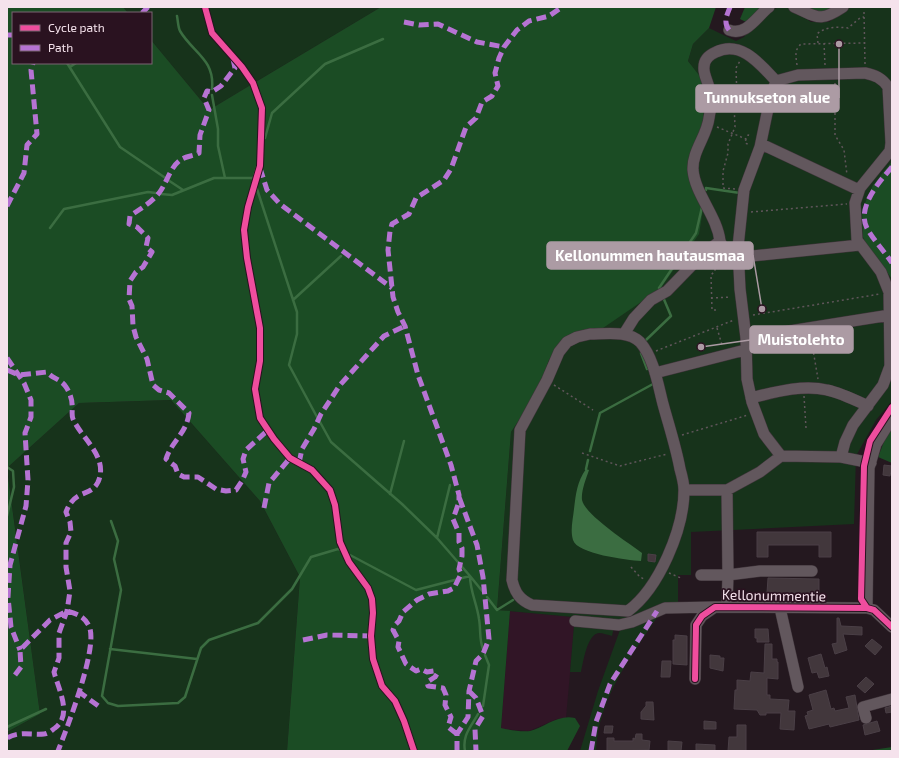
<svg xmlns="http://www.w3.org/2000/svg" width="899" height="758" font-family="'Exo 2',sans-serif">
  <rect width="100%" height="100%" fill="#24181f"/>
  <path fill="#311526" d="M510 611 575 617 566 718 557 719 529 731 501 729Z"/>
  <path fill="#17331b" d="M123 7H381L209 110 151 40V13H128Z
    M849 7H892V161L873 185 866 244 892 279V401L876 420 856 456 854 524 691 532V575H678V602C655 605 640 617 617 621L497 610 511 432 536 395 549 360 560 344 572 335 591 328H603L691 174 702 80 688 61 693 44 709 28 736 41 744 37 754 23 765 13 777 8H789L794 10 811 22H829Z
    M171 400 260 501 300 577 287 751H7V732L40 714 7 468 79 403Z
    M658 616C630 658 598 699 596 751H580L598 691 621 627Z
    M574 625 614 627 612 636C608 635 603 633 599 633 587 634 583 663 581 672H570Z"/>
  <path fill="#1b4c24" d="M7 7H123L128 13H13V63H151V40L209 110 381 7H716L709 28 693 44 688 61 702 79 704 121 690 162 703 209 699 234 660 289 603 328H591L572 335 560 344 549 360 536 395 511 432 497 610 510 611 501 728C509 730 522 732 530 731 545 727 558 714 575 718L580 726 567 751H287L300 577 260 501 171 400 79 403 7 468Z
    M745 7H762L746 22 740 19Z
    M804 7H837L824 15Z
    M892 161V279L866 244 863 237 862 210 873 185Z
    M892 428V463L878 457 887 434Z
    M7 469 40 714 7 732Z
    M892 747V751H866Z"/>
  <path fill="#3b6d41" d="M586 469 589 470C586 479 581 491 582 500 585 515 629 543 642 553L641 561C627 560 577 554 573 540 570 530 573 519 574 509 576 493 577 482 586 469Z"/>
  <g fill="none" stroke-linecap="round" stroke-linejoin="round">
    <path stroke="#3b6d41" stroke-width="2.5" d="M177 16C178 21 178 27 180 31 193 53 215 59 212 89
      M67 63 120 147 164 177
      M70 67 76 63
      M212 95 218 129V146L225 178
      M265 138 272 113 325 64 383 39
      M253 179 258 163
      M168 180 183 190
      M257 189 297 312V334L289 365 317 417
      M706 190V188L740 193
      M161 194 172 195 214 178H253
      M50 228 64 209 148 192 156 193
      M659 288 696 233 702 207
      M293 300 341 256
      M646 340 671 316 663 297
      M641 353 647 369
      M320 422 331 442 402 504 437 538 470 576C470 591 477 604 479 619 481 630 479 639 483 649
      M590 451 600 413 653 384
      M7 467 13 471 14 487 7 516
      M586 469 588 460
      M390 494 404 441
      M111 521 118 541 114 559 121 590 102 696 108 703 118 706 178 703 185 697 201 648 209 640 258 623 292 589 311 557 338 549 340 550
      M437 538 450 485
      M350 555 416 590 470 576 483 592
      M487 597 497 610 513 600
      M110 649 197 659
      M483 706 489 665 485 655
      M7 727 46 709
      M465 751C462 735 471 727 478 714"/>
  </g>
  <path fill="#42373c" stroke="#4a3f46" d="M884 465 892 466 890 476 883 475Z
    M757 532H831V557H819V545H768V557H757Z
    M648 554 656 555 655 562 648 561Z
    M768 578 819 579V594L767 593Z
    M837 618H839L841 626 862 627V635L843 634 847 650 835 654 832 644 837 643Z
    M755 629H768L769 642H757V638H755Z
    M675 635 687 636V665L673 664V640H675Z
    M872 639 882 647 875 655 865 646Z
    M765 644H772V659H777V662H778V679L767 678V695H770V699L789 700 788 711H795L794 730 780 729 781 713H766V715H760L757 710 734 709 735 690H737V680L750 681 751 672 764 673Z
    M821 654 825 668 827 667 829 676 819 678 817 672 812 673 808 658Z
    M710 655 720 656V658H724L723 671 710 668Z
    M662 661H671L670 677H661Z
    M866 677 874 684 865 693 857 686Z
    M826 690 831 709 834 708 835 711 849 708 846 697 855 695 859 720 830 727 829 724 809 729 805 716 808 715 807 712 813 710 809 695Z
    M646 702H653L654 720 641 719V712L646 706Z
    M892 706V712L886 713 885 708Z
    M704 721 716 722V729H704Z
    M877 721 880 731 865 735 863 725Z
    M737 725H746V751H728L729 737H737Z
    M605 726H613L612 733H604Z
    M636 734H642V740L650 741 649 750 607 751V738H614V741H633V738L635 739Z
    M668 741 682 742 681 751 668 750Z
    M696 744 715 745V751L696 750Z"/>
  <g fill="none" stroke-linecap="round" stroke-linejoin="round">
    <g stroke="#3f343a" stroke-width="12">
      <path id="minor" d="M794 7C818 17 819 23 843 7
        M729 30C746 37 757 16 769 7
        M761 144 859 190
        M720 241 726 254 733 258 860 245
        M590 334C605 334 628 330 640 342 654 358 658 385 663 404 669 426 676 447 680 469 682 476 684 484 684 490 684 529 659 588 628 611L532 605C520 600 515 593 512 580L520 430 547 380 559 352 567 342 577 337Z
        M624 334 634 318 651 300 667 291 701 256 720 241C717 216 695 194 693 170 692 151 707 136 709 118 711 109 712 97 709 88 708 81 703 74 704 67 704 60 709 55 716 52 741 40 760 64 776 81
        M746 338 890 315
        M655 373 745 350
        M751 398C775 392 803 384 827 390 841 393 855 400 868 406
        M781 456 764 434 752 402 747 379 746 338 740 289 738 247 744 190 760 147 770 99 776 81 798 75 865 73C875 75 882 78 888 87L891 143 890 151 860 188 855 203 857 240 881 272 889 292 890 366 883 385 853 425 845 442 841 457
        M684 490H727L760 472 781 456 841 457 871 463
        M701 575H728L760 571H812
        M727 607 728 575 727 490
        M780 608 798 687
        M867 608 869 468 876 444 892 418
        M575 621 619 625 632 622 665 608 715 607
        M695 679 696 625 702 616 715 607 867 608 874 610 892 627
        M866 718 863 707 892 699"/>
    </g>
    <path stroke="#60565b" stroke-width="1.5" stroke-dasharray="2 3" stroke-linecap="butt" d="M864 12 865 64
      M818 43 817 34C826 26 837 27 848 28L860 18 864 17
      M824 43 825 65
      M797 65C796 57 794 50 801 44L865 43
      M835 83V135L844 150 847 175
      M720 100 760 99
      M717 127 746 139 748 135 752 136
      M746 139 745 143 750 145
      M735 189 723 188V171L728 153V144L735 127 734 104 737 99 736 68 740 61
      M751 212 847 204
      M711 298 731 297
      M716 310H712L711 275 715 271V263L719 259
      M753 315 880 294
      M717 328 722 345
      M811 338 818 379
      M656 351 734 320
      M554 385 593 410
      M804 396 806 428
      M682 435 748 415
      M582 453 620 466 667 454
      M631 567 640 577 644 579
      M669 573 681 578"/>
    <use href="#minor" stroke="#62575d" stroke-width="11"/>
    <path stroke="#b673d3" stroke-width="5" stroke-dasharray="10 5" stroke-linecap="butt" d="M142 13 148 7
      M404 22 419 25 438 24 477 42 504 47
      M729 30C723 22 727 15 730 7
      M7 35H13
      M233 59 235 68 221 86 212 92 207 91 204 98 209 110 200 135 199 153C194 156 187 156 182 159 170 166 167 183 159 193 151 203 140 209 130 216L129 224 137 227 148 238 146 247 152 252 143 267 136 272 130 281 129 299 132 306 133 326 136 337 147 359 153 385 159 390 169 393 189 413C187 433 171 442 166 459L175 466 178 474 184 477H198L216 489 226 491 236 490 242 481 246 472 243 459 246 450 268 430
      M892 167C879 182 855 209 868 230 875 242 885 252 892 263
      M260 168 267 190 280 204 392 288
      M7 206 24 173 27 145 37 134 31 70 33 63
      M7 358 24 383 31 400V417L25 433 28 480 26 506 10 565 8 597 11 627 20 650
      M7 370 19 375 47 372C53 379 61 379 66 387 69 391 72 399 72 404 73 409 71 415 73 419 82 439 109 457 98 482 90 498 75 488 66 512L70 522 71 532 66 543V567L70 591 67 611 59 633V658L54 672C58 688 73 715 55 728 52 730 48 734 44 734 31 735 19 731 7 738
      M299 463 302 449 314 429 321 414 340 385 384 336 405 326
      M264 508 269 483 290 458
      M303 640 327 635 371 636
      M15 675 21 667 20 650 50 620 67 611C77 614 84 616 89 626 99 646 67 728 58 751
      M78 691 101 708
      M469 691 476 698 483 716 475 729 476 751
      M457 734 448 727 451 717 445 705 446 695 443 688 428 686 427 682 435 677 437 674 434 671 427 672 421 669 416 671 406 664 398 647 399 641 393 630 395 625 399 621 403 612 417 600 429 594 448 591 454 588 461 574 459 569 462 556V548L459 542V533L453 519 459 502V495L451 465 418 375 405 326 398 312 393 297 388 250 390 231 392 224 409 214 416 198 444 180 451 169 466 127 476 118 482 102 492 96 498 86 495 73 499 58 504 47 517 30 529 21 549 16 562 7
      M457 751V734L468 717 469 691 476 661 483 654 489 639 483 577 477 545 459 497
      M591 751 596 722 610 684 657 611"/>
    <g stroke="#2a1220" stroke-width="8">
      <path id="cycleway" d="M205 7 212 33 242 67 253 83 262 108 260 166 248 207 244 230 247 258 260 328V361L255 389 260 418 274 439 290 458 312 470 330 490 335 505 340 542 349 562 368 588 372 599 373 613 371 636 373 659 382 686 395 701 404 721 414 751
        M867 608 861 599 864 466 870 441 892 407
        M695 679 696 625 702 616 715 607 867 608 874 610 892 627"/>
    </g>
    <use href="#cycleway" stroke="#ef4d9e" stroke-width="6"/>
  </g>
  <g text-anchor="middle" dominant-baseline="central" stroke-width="3.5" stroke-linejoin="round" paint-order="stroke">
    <g font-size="14" fill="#f5e2ec" stroke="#2a1220">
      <text transform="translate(774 595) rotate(1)">Kellonummentie</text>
    </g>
  </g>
  <path fill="none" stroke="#ac9ba4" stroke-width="1.5" d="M839 44L839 98M762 309L753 255M701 347L750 340"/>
  <g fill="#ac9ba4" stroke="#2a1220" stroke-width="1.5">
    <circle cx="839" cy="44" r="4"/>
    <circle cx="762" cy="309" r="4"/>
    <circle cx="701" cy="347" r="4"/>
  </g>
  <g fill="#ac9ba4" stroke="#ac9ba4" stroke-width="1.5">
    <rect x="696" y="85" width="143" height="27" rx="4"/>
    <rect x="547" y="242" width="206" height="27" rx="4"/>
    <rect x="750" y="326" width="103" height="27" rx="4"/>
  </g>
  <g font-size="15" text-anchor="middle" font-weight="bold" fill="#fff">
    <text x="767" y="103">Tunnukseton alue</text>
    <text x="650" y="261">Kellonummen hautausmaa</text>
    <text x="801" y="345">Muistolehto</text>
  </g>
  <rect width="899" height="758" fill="none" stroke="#f5e2ec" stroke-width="16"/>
  <rect x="12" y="12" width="140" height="52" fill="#2a1220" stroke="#7b6572"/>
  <rect x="20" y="25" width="20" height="6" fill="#ef4d9e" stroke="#7b6572"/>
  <text x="48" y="32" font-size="12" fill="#f5e2ec">Cycle path</text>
  <rect x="20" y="45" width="20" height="6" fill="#b673d3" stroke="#7b6572"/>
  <text x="48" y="52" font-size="12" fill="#f5e2ec">Path</text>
</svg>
